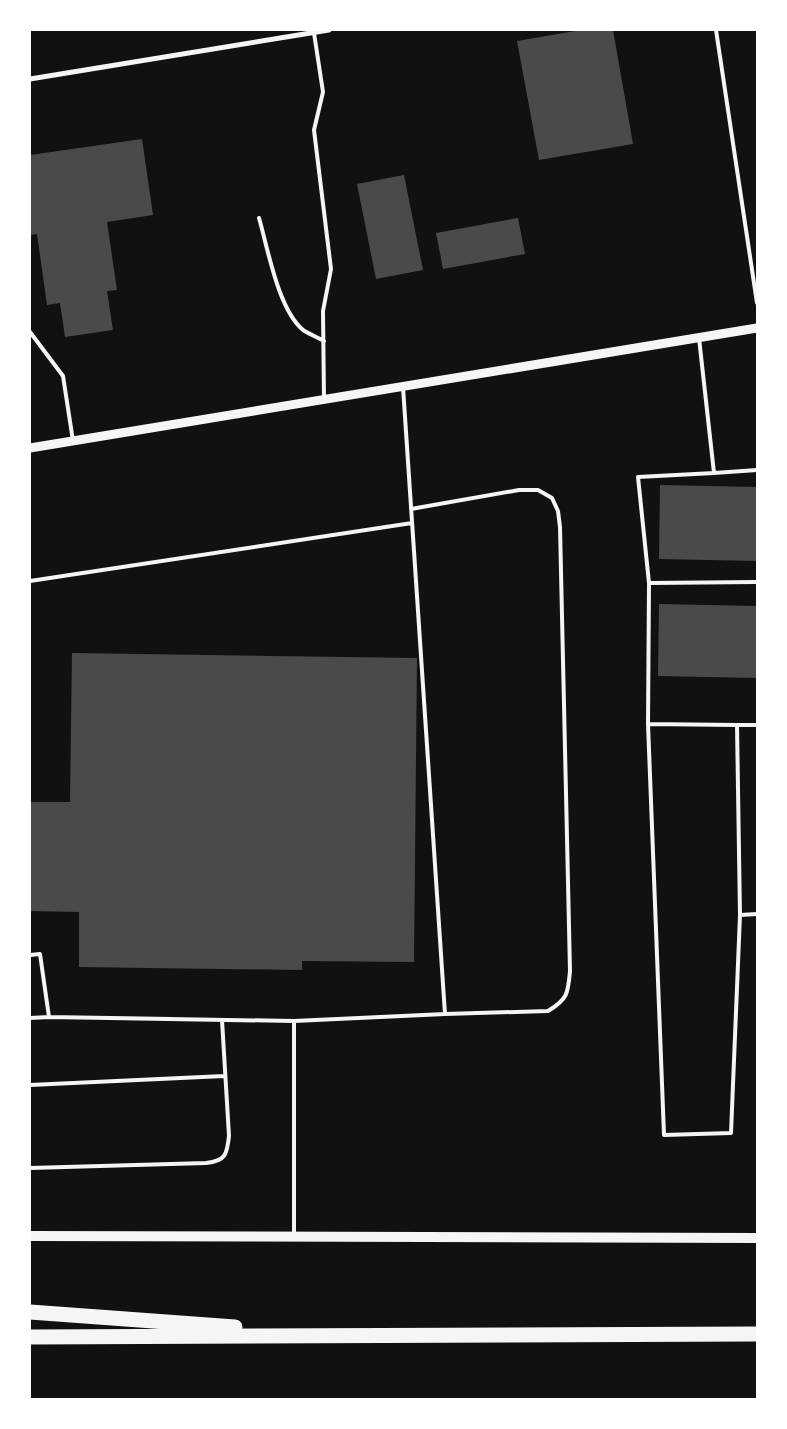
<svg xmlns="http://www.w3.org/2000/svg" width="787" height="1429" font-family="'Crimson Pro',serif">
  <rect width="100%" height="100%" fill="#111"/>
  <path fill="#4a4a4a" d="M581 30H613L633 144 539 160 517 41Z
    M142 139 153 215 107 222 117 290 107 291 113 330 65 337 60 303 47 305 37 234 30 235V155Z
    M404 175 423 270 376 279 357 184Z
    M518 218 525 254 443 269 436 233Z
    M660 485 757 487V561L659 559Z
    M659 604 757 606V678L658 676Z
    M72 653 417 658 414 962 302 961V970L79 967V912L30 911V802H70Z"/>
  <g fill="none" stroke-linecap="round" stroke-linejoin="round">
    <path stroke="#f5f5f5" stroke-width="4" d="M716 30 757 303
      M314 33 323 92 314 130 331 269 323 311 324 400
      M259 218C268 249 278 309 303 330 309 334 317 337 324 341
      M30 332 63 376 73 441
      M699 338 714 473 757 470
      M411 509 519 490H538L552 498 558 511 560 527 570 971C568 993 568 999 548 1011L445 1014
      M30 581 412 523
      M649 583 757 582
      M648 724 664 1135 731 1133 740 915 737 725 648 724 649 583 638 477 714 473
      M737 725H757
      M740 915 757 914
      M30 955 40 954 49 1017 294 1021
      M30 1018 49 1017
      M30 1085 224 1076
      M30 1168 206 1163C226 1161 227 1154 229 1136L222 1020
      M294 1236V1021L445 1014 403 387"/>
    <path stroke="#f5f5f5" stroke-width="5" d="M30 79 329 30"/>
    <path stroke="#f5f5f5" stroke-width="9" d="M30 448 757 328"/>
    <path stroke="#f5f5f5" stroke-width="10" d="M30 1236 757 1238"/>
    <path stroke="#f5f5f5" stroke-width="15" d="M30 1312 235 1327
      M30 1337 757 1334"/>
  </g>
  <rect width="787" height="1429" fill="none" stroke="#ffffff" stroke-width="62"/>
</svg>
